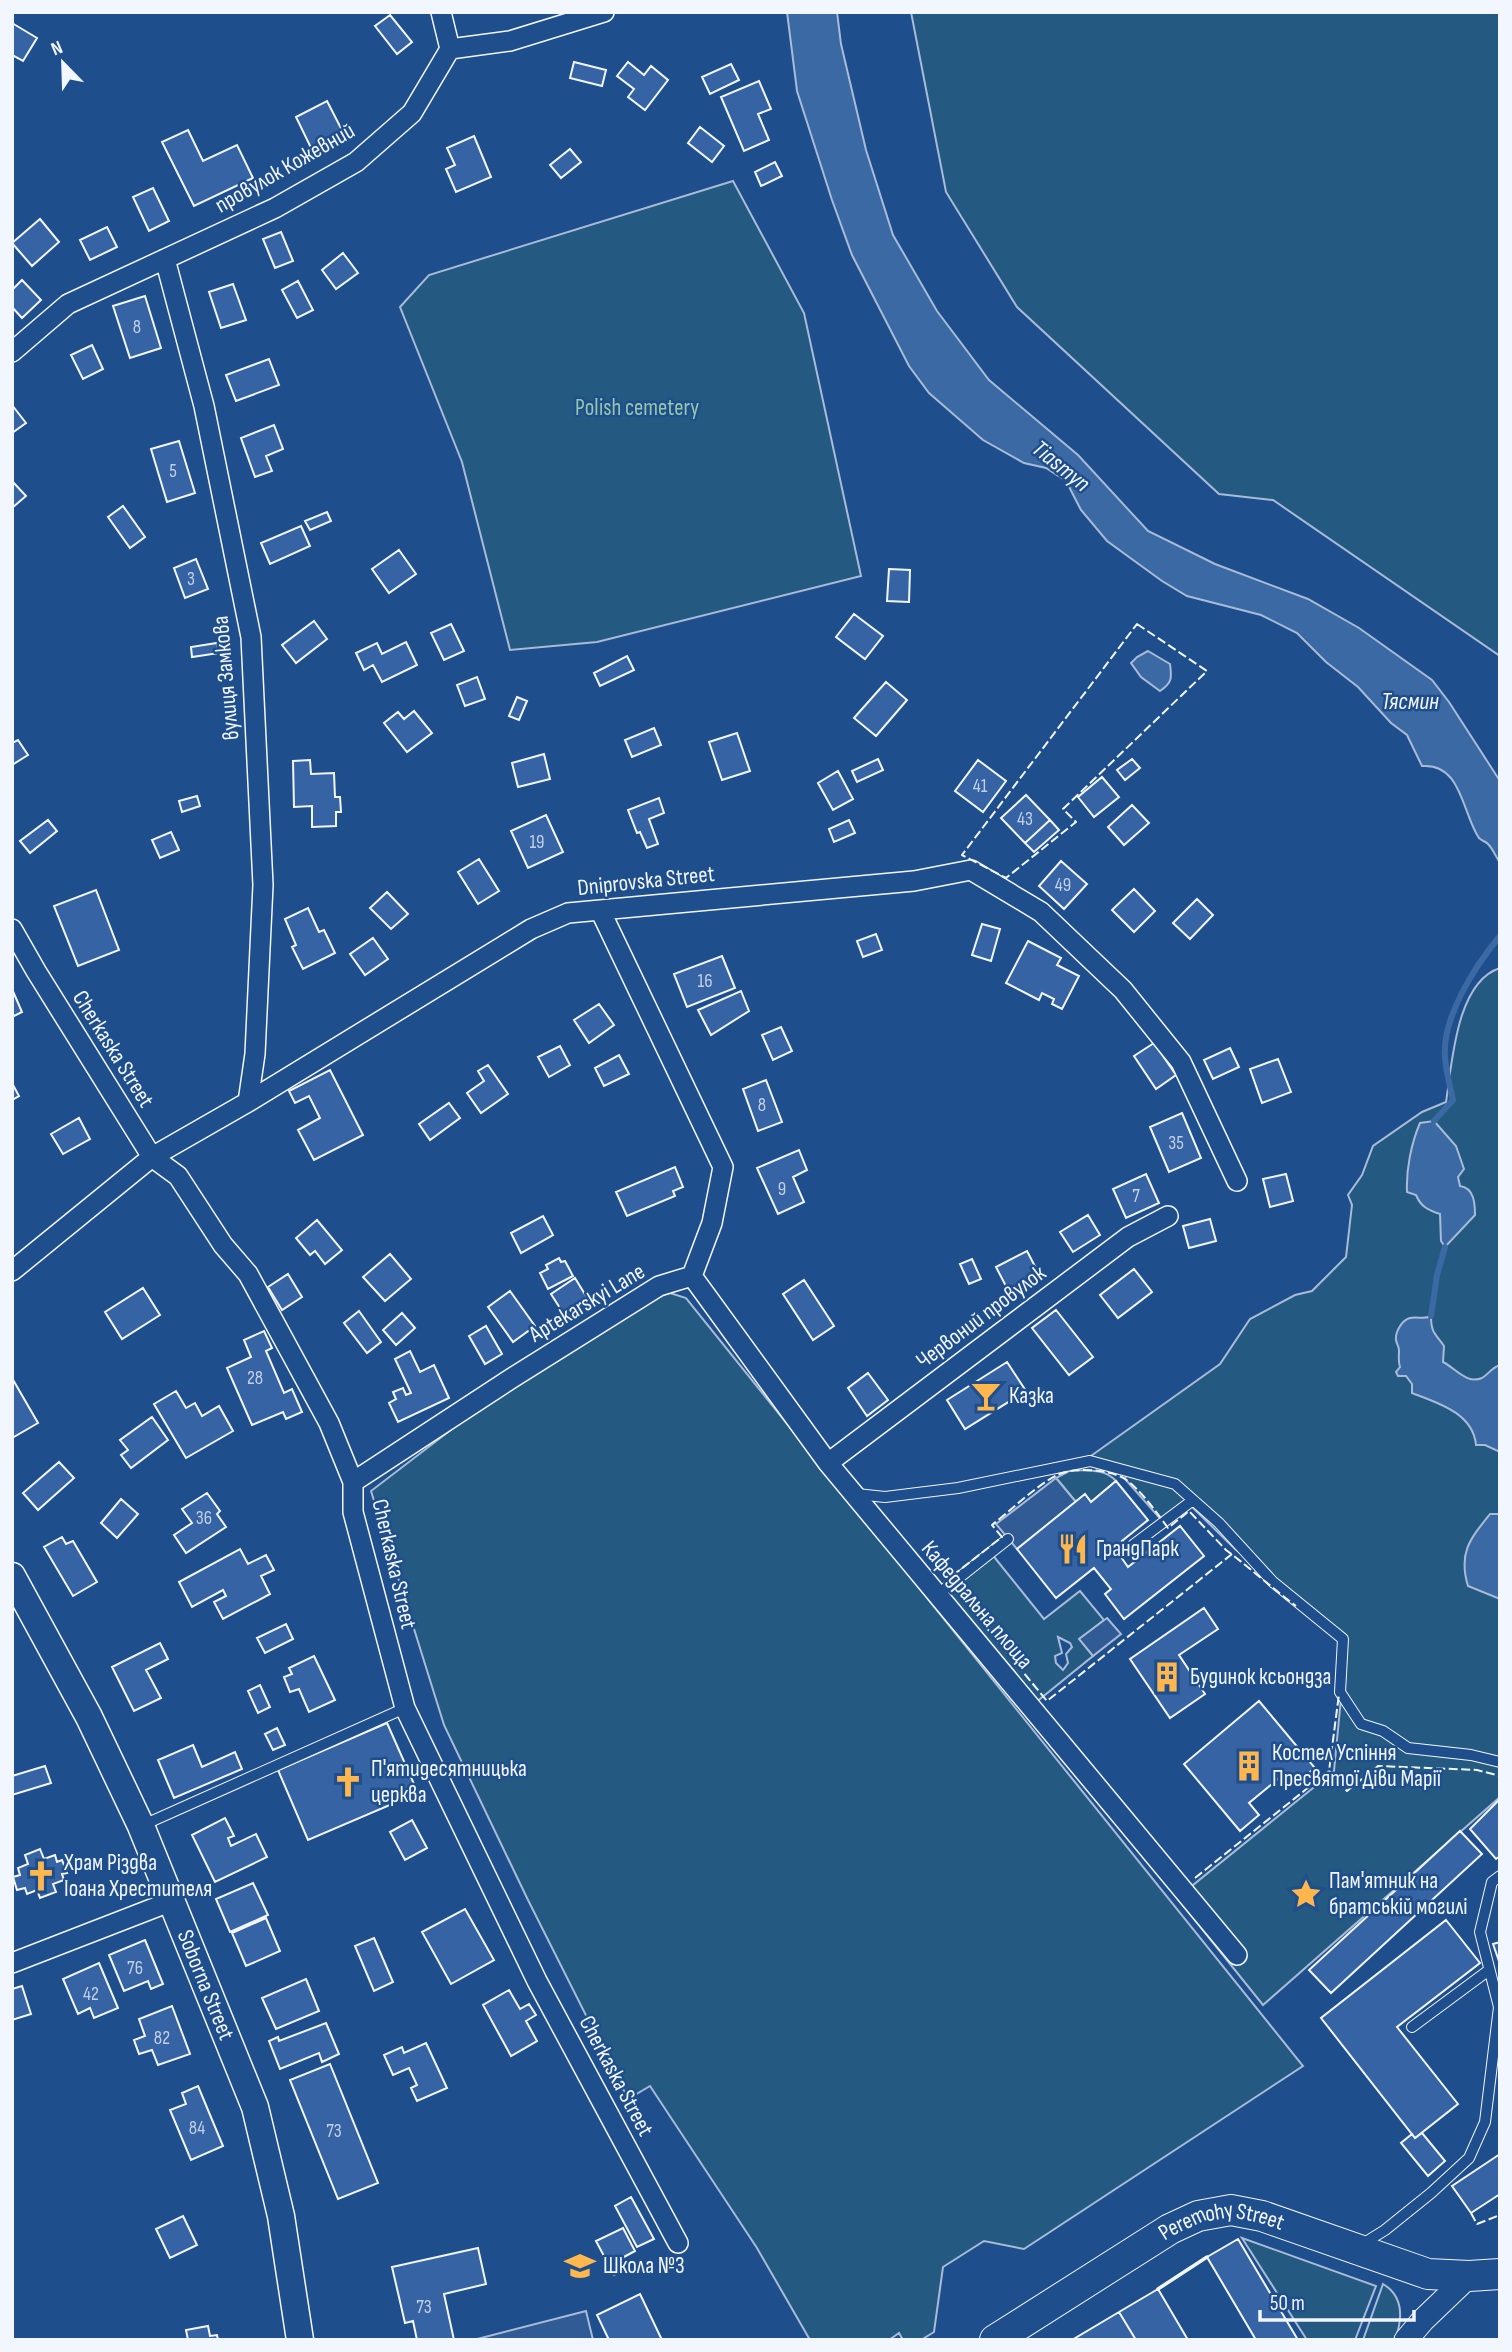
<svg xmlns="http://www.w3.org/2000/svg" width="1512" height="2352" font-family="'Sofia Sans Condensed',sans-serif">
  <rect width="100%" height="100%" fill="#1f4e8c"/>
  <path fill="#245a82" stroke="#a8bbd7" stroke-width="2" fill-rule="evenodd" d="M911 12H1500V656L1273 500 1219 494 1017 307 946 192Z
    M733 181 804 313 861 576 597 642 510 650 462 462 400 307 429 275Z
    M1500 968V1797L1263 2005 1177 1898 1334 1771 1347 1636 1235 1549 1189 1504 1163 1522 1125 1479 1126 1475 1081 1463 1220 1364 1250 1319 1295 1295 1312 1291 1346 1257 1352 1205 1348 1195 1362 1175 1373 1146 1422 1112 1446 1102C1452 1064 1456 982 1500 968Z
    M670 1293 686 1298 1303 2066 1024 2249 984 2241 943 2267 934 2332 921 2340H903L899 2333 889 2340H810L757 2248 650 2086 628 2099 527 1898 444 1725 371 1491 486 1403 654 1298Z
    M1071 1470C1088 1471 1104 1468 1116 1481L1091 1502 1085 1495 1076 1502 1056 1478Z
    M991 1553 1044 1619 1080 1591 1104 1620 1080 1639 1093 1656 1030 1707 937 1595ZM1058 1637 1070 1643 1072 1647 1066 1654 1068 1663 1063 1670 1056 1663 1055 1656 1062 1653Z
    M1242 2238 1376 2286 1355 2340H1307Z
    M1383 2284C1403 2296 1403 2316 1396 2337L1395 2340H1363Z"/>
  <path fill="#305b95" stroke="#a8bbd7" stroke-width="2" d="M1056 1478 1076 1502 1017 1549 996 1524Z
    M1107 1618 1121 1634 1093 1656 1079 1639Z
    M586 2311 593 2340H478L477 2339Z"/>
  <path fill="#3b69a3" stroke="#a8bbd7" stroke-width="2" d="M787 12H837L841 44 866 150 893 235 937 311 989 380 1078 455 1148 531 1215 564 1308 599 1359 628 1432 680 1449 702 1500 781V863C1496 857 1493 849 1488 844 1485 841 1482 841 1479 838 1462 813 1462 763 1422 766L1407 735 1391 723 1358 687 1326 662 1297 633 1261 615 1187 596 1162 581 1107 541 1081 510 1066 481 1046 468 1024 463 983 440 929 393 909 366 852 255 832 200 797 91Z
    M1148 651 1170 664C1172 678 1172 683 1160 691L1141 677 1131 663 1137 657Z
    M1434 1121 1456 1146 1464 1169 1458 1177 1460 1186C1474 1188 1475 1203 1475 1215L1445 1247 1441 1241 1440 1214C1428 1210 1421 1207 1416 1195L1407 1192C1406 1170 1411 1144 1420 1123Z
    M1431 1316C1431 1334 1436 1334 1444 1346L1443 1362C1454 1367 1467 1385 1482 1378 1489 1374 1491 1368 1500 1365V1452L1485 1445H1476C1473 1413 1438 1403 1412 1393V1384L1406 1376H1398L1396 1372 1400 1367C1398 1361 1399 1358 1399 1351 1399 1345 1397 1346 1396 1340 1395 1332 1402 1320 1410 1318 1418 1316 1423 1320 1431 1316Z
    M1490 1514H1500V1599L1468 1586C1458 1553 1470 1539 1490 1514Z"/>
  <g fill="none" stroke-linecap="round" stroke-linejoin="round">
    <path stroke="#3b69a3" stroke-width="6" d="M1434 1121 1453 1100C1450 1086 1446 1072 1445 1057 1442 1017 1475 966 1500 936
      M1431 1316 1437 1275 1445 1247"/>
  </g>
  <path fill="#3563a3" stroke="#f2f6ff" stroke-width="2" d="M390 15 412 42 397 54 375 26Z
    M12 23 37 38 23 61 12 55Z
    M574 62 606 70 602 86 570 78Z
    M628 62 644 75 651 66 668 80 645 110 628 97 634 89 617 76Z
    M731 64 739 80 710 94 702 77Z
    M759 81 771 109 758 114 769 140 744 151 721 97Z
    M327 101 345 136 313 152 296 117Z
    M700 127 724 146 712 162 688 143Z
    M188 130 203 161 237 145 253 178 194 206 162 142Z
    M474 136 491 177 456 192 446 169 455 165 447 148Z
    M570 149 581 162 561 178 550 165Z
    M775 162 782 176 761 186 755 172Z
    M153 188 169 221 149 231 133 197Z
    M40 219 59 242 32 266 12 243Z
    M107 227 117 247 90 260 80 240Z
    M281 232 293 261 275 268 263 239Z
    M343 253 358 273 336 289 322 270Z
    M22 280 41 300 22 318 12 307V290Z
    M298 281 313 310 297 318 282 290Z
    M233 284 246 320 221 328 209 292Z
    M145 296 161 348 130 358 113 306Z
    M92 345 103 369 83 379 71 355Z
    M269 359 279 385 236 401 226 375Z
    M12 405 26 423 12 433Z
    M274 425 283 449 266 456 272 471 255 477 241 438Z
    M179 441 195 493 167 502 151 449Z
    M12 481 26 496 12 508Z
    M123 506 145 537 130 548 108 517Z
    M327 512 331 521 310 530 305 521Z
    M301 526 310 546 270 564 261 543Z
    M399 550 416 574 389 593 372 569Z
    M196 559 208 589 185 598 174 568Z
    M889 569 910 570 909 602 887 601Z
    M854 614 883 636 865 659 836 637Z
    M314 621 327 639 296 663 282 645Z
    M451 624 464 651 444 660 431 633Z
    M406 642 417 665 382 682 373 665 364 670 356 653 377 643 382 654Z
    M217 643 219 653 192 657 191 647Z
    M627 656 634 670 600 686 594 673Z
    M477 677 485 699 465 706 457 685Z
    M886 682 907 700 876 736 854 718Z
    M517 697 527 701 519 720 509 716Z
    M414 711 432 733 407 752 384 723 398 712 404 719Z
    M654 728 661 745 632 757 625 740Z
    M737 733 750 771 722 780 709 742Z
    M18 740 28 755 12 765V743Z
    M544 754 550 779 518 787 512 763Z
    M878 759 883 770 857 782 852 771Z
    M1132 759 1140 768 1125 780 1117 770Z
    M310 760 311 774 334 773 335 797H340L341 812H336V826L312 827V806L294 807 293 761Z
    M978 760 1006 781 983 812 955 791Z
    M838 771 853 799 833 810 818 783Z
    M1102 777 1119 797 1094 817 1078 797Z
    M1026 795 1050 820 1025 843 1001 818Z
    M197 796 200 806 182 812 179 801Z
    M659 798 664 813 649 819 658 844 647 848 640 832 637 833 628 810Z
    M1132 805 1149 823 1124 845 1108 827Z
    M546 815 563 852 528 868 511 831Z
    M48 820 57 831 30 853 20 841Z
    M849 820 855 833 834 842 829 829Z
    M1050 820 1059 830 1034 852 1025 843Z
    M171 832 179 850 160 858 152 840Z
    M479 859 499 891 478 904 458 872Z
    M1061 861 1087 884 1064 909 1039 886Z
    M1134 889 1155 911 1134 932 1112 910Z
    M96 890 119 950 78 966 54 906Z
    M387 892 408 914 391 929 370 908Z
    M1197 899 1213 915 1190 939 1173 923Z
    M308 908 319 932 324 930 335 953 303 969 292 947 296 945 285 919Z
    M982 924 1000 929 991 961 972 955Z
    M876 934 882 950 863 957 857 941Z
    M373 938 388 959 365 975 350 954Z
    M1028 941 1061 958 1057 965 1079 976 1062 1009 1052 1004 1054 999 1042 993 1039 1000 1006 983Z
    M722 956 735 988 687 1007 674 974Z
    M12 989 22 1012 12 1017Z
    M741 991 749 1011 711 1035 698 1010Z
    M599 1004 614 1025 589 1043 574 1020Z
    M781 1027 792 1051 773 1060 762 1035Z
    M1154 1043 1176 1075 1156 1089 1134 1056Z
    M560 1046 570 1065 549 1077 538 1057Z
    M1230 1048 1239 1067 1213 1079 1204 1060Z
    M619 1055 629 1074 604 1086 595 1068Z
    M1278 1059 1291 1092 1262 1103 1250 1069Z
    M488 1065 508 1094 481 1113 467 1093 484 1081 478 1071Z
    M330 1070 363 1135 314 1160 298 1130 320 1118 309 1096 295 1103 289 1091Z
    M766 1080 782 1122 758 1131 743 1089Z
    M12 1083 19 1096 12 1100Z
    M449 1103 460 1118 430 1140 419 1124Z
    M1182 1113 1201 1158 1169 1172 1150 1127Z
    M79 1118 90 1139 63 1154 51 1134Z
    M799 1150 807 1170 793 1177 804 1202 778 1214 757 1168Z
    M675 1167 683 1187 673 1191 675 1196 627 1216 616 1192Z
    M1146 1174 1159 1203 1126 1218 1113 1189Z
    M1286 1174 1293 1201 1270 1207 1263 1179Z
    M1088 1215 1100 1235 1073 1252 1060 1232Z
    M543 1216 553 1235 521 1253 511 1233Z
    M1210 1219 1216 1241 1189 1248 1183 1226Z
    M317 1220 342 1250 325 1264 315 1251 310 1255 296 1238Z
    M1027 1251 1040 1276 1009 1292 996 1267Z
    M390 1254 411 1279 385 1301 363 1277Z
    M559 1258 561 1262 565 1261 573 1276 548 1289 540 1273 548 1269 546 1265Z
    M972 1259 981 1279 969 1284 960 1264Z
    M1134 1269 1152 1292 1118 1318 1100 1295Z
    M288 1274 302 1297 282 1310 268 1287Z
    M575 1278 589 1301 565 1316 551 1294Z
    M804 1280 834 1326 813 1340 783 1294Z
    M143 1288 160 1315 122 1339 105 1312Z
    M510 1291 535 1326 513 1342 488 1307Z
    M1056 1310 1093 1357 1069 1375 1032 1328Z
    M359 1311 381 1342 367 1353 344 1323Z
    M402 1313 415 1328 396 1345 383 1330Z
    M486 1326 502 1354 485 1364 469 1336Z
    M264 1331 272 1348 266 1351 284 1393 292 1389 302 1412 286 1419 283 1412 252 1425 227 1368 251 1357 244 1340Z
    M410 1351 420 1372 434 1365 449 1398 398 1422 389 1403 396 1399 393 1392 403 1388 406 1395 411 1393 395 1359Z
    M1007 1362 1026 1391 965 1429 947 1400Z
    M868 1373 888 1400 867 1416 848 1388Z
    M12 1378 38 1423 12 1438Z
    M176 1391 186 1408 195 1403 202 1416 219 1406 233 1431 186 1458 154 1404Z
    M152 1417 168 1440 131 1468 121 1455 128 1450 120 1440Z
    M59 1462 74 1478 38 1510 23 1493Z
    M1116 1481 1148 1520 1122 1541 1129 1550 1121 1557 1128 1567 1180 1526 1204 1556 1124 1619 1105 1594 1111 1589 1094 1568 1056 1598 1017 1549 1085 1494 1091 1502Z
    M207 1493 220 1511 217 1514 226 1527 186 1553 174 1535 192 1523 182 1509Z
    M121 1499 138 1514 117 1538 101 1523Z
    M62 1537 66 1544 73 1541 97 1582 73 1596 44 1547Z
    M240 1549 248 1564 266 1555 274 1570 261 1576 270 1594 223 1619 214 1602 226 1596 223 1590 192 1607 179 1582Z
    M1204 1608 1218 1629 1179 1655 1205 1694 1170 1718 1130 1659Z
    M286 1624 293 1639 265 1653 257 1638Z
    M160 1643 168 1659 146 1670 161 1698 134 1711 112 1667Z
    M314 1656 335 1700 309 1712 299 1689 290 1692 284 1677 292 1674 289 1668Z
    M260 1685 270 1707 258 1713 248 1691Z
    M1259 1701 1315 1768 1294 1785 1284 1774 1249 1803 1259 1815 1240 1831 1184 1764Z
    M387 1723 418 1793 308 1840 278 1770Z
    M277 1728 285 1745 273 1750 265 1734Z
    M193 1745 202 1767 235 1752 242 1769 174 1798 158 1760Z
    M45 1766 51 1783 12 1795V1776Z
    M1500 1799V1856L1496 1859 1470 1829Z
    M225 1818 234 1836 228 1838 231 1846 256 1834 267 1857 215 1882 192 1835Z
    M412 1820 427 1848 405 1860 390 1832Z
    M1460 1831 1482 1854 1331 1993 1309 1970Z
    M40 1849 44 1859 55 1855 57 1862 62 1860 67 1873 62 1874 64 1880 53 1884 56 1892 40 1898 37 1890 27 1894 25 1888 17 1890 13 1877 20 1875 18 1868 28 1864 25 1855Z
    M253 1883 268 1915 230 1932 216 1899Z
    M465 1909 494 1960 451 1984 422 1932Z
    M266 1918 280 1951 246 1966 232 1933Z
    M1446 1920 1480 1963 1397 2027 1458 2104 1415 2138 1321 2018Z
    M374 1938 393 1982 374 1991 355 1946Z
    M145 1940 163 1984 151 1989 148 1981 124 1991 109 1955Z
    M1500 1942V1964L1493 1944Z
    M99 1963 118 2008 94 2018 90 2008 78 2014 63 1979Z
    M306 1979 319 2011 276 2029 262 1998Z
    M22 1986 31 2014 12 2020V1989Z
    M509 1990 520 2009 529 2004 536 2015 526 2021 537 2041 511 2056 483 2005Z
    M172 2006 190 2054 158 2065 152 2050 139 2054 134 2040 145 2036 139 2019Z
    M326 2023 339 2054 322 2062 319 2053 280 2069 269 2041 278 2037 279 2041Z
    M426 2043 447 2088 417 2101 411 2088 417 2085 409 2068 393 2075 384 2055 402 2047 404 2053Z
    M330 2064 378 2183 338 2199 290 2080Z
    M198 2086 223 2146 191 2160 170 2110 186 2104 182 2093Z
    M1422 2133 1445 2161 1428 2176 1401 2143 1412 2134 1415 2138Z
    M1500 2154V2194L1471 2213 1452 2186Z
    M631 2197 654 2239 637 2247 615 2206Z
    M183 2216 197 2245 170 2258 156 2229Z
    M623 2228 635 2251 622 2258 627 2269 614 2275 596 2241Z
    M1238 2239 1298 2340H1256L1207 2257Z
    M478 2248 486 2284 444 2294 454 2340H417L413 2321 405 2323 392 2267Z
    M1158 2289 1188 2340H1136L1119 2312Z
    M640 2294 662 2340H609L597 2315Z
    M1119 2312 1136 2340H1072Z
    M208 2326 210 2336 217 2335 218 2340H188L186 2330Z"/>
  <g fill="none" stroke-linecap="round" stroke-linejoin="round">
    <g stroke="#f2f6ff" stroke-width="12">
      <path id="service" d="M857 1494 885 1497 958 1488 1090 1461 1175 1484 1219 1523 1273 1582 1343 1639 1340 1692 1361 1724 1383 1731 1408 1748 1471 1755 1500 1762
        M1133 1545 1193 1500
        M937 1595 1008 1539
        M141 1826 405 1708
        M1412 2027 1489 1970
        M1361 2245 1385 2230 1431 2193 1469 2158 1485 2122 1499 2007 1480 1932 1492 1882 1500 1876"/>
    </g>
    <g stroke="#f2f6ff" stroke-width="22">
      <path id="minor" d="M441 12 450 49
        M450 49 510 41 604 12
        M165 259 204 406 251 637 263 885 255 1054 248 1102
        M12 352 68 304 275 208 356 162 412 113 450 49
        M12 929 36 971 152 1157 178 1176 223 1245 248 1274 329 1423 353 1482V1512L405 1708 537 1981 678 2243
        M12 1271 152 1157 248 1102 531 929 568 913 914 881 971 870 1041 912 1123 990 1181 1062 1237 1181
        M692 1276 828 1463 1237 1955
        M828 1463 1128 1237 1168 1216
        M353 1482 512 1378 659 1286 692 1276 712 1223 723 1167 600 910
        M12 1963 172 1901"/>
    </g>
    <g stroke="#f2f6ff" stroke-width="25">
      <path id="tertiary" d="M1406 2340 1423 2320 1469 2276"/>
    </g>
    <g stroke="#f2f6ff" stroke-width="29">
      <g id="secondary">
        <path id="s1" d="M12 1576 89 1717 141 1826 255 2107 281 2216 300 2340"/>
      </g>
    </g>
    <g stroke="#f2f6ff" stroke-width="32">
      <g id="primary">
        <path id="s2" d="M995 2340 1170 2229 1198 2216 1231 2210 1262 2216 1428 2274 1469 2276 1500 2274"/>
      </g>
    </g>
    <use href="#service" stroke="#1f4e8c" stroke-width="10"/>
    <use href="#minor" stroke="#1f4e8c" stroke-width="19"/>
    <use href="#tertiary" stroke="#1f4e8c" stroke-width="23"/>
    <use href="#secondary" stroke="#1f4e8c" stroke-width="26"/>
    <use href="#primary" stroke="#1f4e8c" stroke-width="30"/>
    <path stroke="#f2f6ff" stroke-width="2" stroke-dasharray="9 3.5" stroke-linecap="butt" d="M1137 624 1207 671 1063 809 1076 822 1006 878 962 855Z
      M1232 1554 1047 1701 947 1580 1002 1537 992 1525C1011 1510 1036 1486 1057 1475 1072 1467 1110 1469 1125 1479 1140 1489 1157 1513 1168 1528L1189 1511 1226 1550C1250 1568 1272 1588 1296 1606
      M1329 1771 1347 1791 1378 1766 1477 1770 1500 1776
      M1195 1878 1329 1771 1339 1694
      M1471 2213 1477 2224 1500 2215"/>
    <path stroke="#f2f6ff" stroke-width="3.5" d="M1158 2289 1207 2257"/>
  </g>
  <defs>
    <g id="bar-bare" transform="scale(2.415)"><path d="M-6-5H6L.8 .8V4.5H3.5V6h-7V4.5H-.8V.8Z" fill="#ffb74d" stroke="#1f4e8c" stroke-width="2.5" paint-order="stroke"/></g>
    <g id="restaurant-bare" transform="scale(2.415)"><path d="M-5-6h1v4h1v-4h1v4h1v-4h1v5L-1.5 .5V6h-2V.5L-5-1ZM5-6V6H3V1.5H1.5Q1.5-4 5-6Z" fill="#ffb74d" stroke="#1f4e8c" stroke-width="2.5" paint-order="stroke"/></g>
    <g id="building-bare" transform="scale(2.415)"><path d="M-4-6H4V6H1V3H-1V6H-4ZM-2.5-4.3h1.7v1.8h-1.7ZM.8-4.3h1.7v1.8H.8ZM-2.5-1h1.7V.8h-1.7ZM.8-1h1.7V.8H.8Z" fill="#ffb74d" stroke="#1f4e8c" stroke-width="2.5" paint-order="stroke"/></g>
    <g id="church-bare" transform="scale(2.415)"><path d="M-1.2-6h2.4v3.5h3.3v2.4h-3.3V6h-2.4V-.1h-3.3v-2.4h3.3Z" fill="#ffb74d" stroke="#1f4e8c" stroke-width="2.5" paint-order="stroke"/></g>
    <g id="sight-bare" transform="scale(2.415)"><path d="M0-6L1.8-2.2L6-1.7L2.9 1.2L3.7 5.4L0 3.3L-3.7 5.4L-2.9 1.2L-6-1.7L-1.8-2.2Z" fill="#ffb74d" stroke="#1f4e8c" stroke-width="2.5" paint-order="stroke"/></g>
    <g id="school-bare" transform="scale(2.415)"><path d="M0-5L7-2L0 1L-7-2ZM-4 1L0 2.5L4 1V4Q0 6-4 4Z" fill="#ffb74d" stroke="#1f4e8c" stroke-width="2.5" paint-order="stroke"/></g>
  </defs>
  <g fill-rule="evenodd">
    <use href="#bar-bare" x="986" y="1396"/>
    <use href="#restaurant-bare" x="1073" y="1549"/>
    <use href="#building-bare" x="1167" y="1677"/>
    <use href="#building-bare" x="1249" y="1766"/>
    <use href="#church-bare" x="348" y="1782"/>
    <use href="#church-bare" x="41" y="1876"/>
    <use href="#sight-bare" x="1306" y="1894"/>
    <use href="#school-bare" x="580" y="2266"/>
  </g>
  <g text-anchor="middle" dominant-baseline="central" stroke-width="5" stroke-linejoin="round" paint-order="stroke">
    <g font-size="19" fill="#c3d1e8">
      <text x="137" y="327">8</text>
      <text x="173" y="471">5</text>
      <text x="191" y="579">3</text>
      <text x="980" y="786">41</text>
      <text x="1025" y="819">43</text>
      <text x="537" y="842">19</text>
      <text x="1063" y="885">49</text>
      <text x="705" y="981">16</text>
      <text x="762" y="1105">8</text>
      <text x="1176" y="1143">35</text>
      <text x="782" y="1189">9</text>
      <text x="1136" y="1196">7</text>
      <text x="255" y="1378">28</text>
      <text x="204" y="1518">36</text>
      <text x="135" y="1968">76</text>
      <text x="91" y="1994">42</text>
      <text x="162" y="2038">82</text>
      <text x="197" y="2128">84</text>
      <text x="334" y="2131">73</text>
      <text x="424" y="2307">73</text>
    </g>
    <g font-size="23" fill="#f2f6ff" stroke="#1f4e8c">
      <text transform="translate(285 168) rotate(-30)">провулок Кожевний</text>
      <text transform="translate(226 678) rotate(-95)">вулиця Замкова</text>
      <text transform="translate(646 881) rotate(-6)">Dniprovska Street</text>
      <text transform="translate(113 1049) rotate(58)">Cherkaska Street</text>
      <text transform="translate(587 1303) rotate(-31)">Aptekarskyi Lane</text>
      <text transform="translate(981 1317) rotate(-37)">Червоний провулок</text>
      <text transform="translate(394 1564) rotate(77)">Cherkaska Street</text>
      <text transform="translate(977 1605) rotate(50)">Кафедральна площа</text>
      <text stroke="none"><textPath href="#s1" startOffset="453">Soborna Street</textPath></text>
      <text transform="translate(616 2076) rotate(62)">Cherkaska Street</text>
      <text stroke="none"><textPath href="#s2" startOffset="261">Peremohy Street</textPath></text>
    </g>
    <g font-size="23" fill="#97c8a6" stroke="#1f4e8c">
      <text x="637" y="408">Polish cemetery</text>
    </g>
    <g font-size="23" fill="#f2f6ff" stroke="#1f4e8c" text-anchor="start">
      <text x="1009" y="1396">Казка</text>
      <text x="1096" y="1549">ГрандПарк</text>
      <text x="1190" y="1677">Будинок ксьондза</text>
      <text x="1272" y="1753">Костел Успіння<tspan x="1272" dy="26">Пресвятої Діви Марії</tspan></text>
      <text x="371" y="1769">П'ятидесятницька<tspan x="371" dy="26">церква</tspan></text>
      <text x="64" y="1863">Храм Різдва<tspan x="64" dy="26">Іоана Хрестителя</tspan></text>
      <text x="1329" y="1881">Пам'ятник на<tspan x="1329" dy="26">братській могилі</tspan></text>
      <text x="603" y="2266">Школа №3</text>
    </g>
    <g font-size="24" font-style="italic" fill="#f2f6ff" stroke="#1f4e8c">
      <text transform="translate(1061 466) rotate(39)">Tiasmyn</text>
      <text x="1410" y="701">Тясмин</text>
    </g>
  </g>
  <rect width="1512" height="2352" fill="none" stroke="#f2f6ff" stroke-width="28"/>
  <g transform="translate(63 63) rotate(337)" stroke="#1f4e8c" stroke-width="5" paint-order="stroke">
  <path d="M0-5L12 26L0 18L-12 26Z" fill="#f2f6ff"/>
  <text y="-10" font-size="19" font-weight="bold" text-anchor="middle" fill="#f2f6ff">N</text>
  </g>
  <path d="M1260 2310v10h154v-10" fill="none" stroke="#f2f6ff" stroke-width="3.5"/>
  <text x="1270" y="2310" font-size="21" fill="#f2f6ff" stroke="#1f4e8c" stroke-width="5" paint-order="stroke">50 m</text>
</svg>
